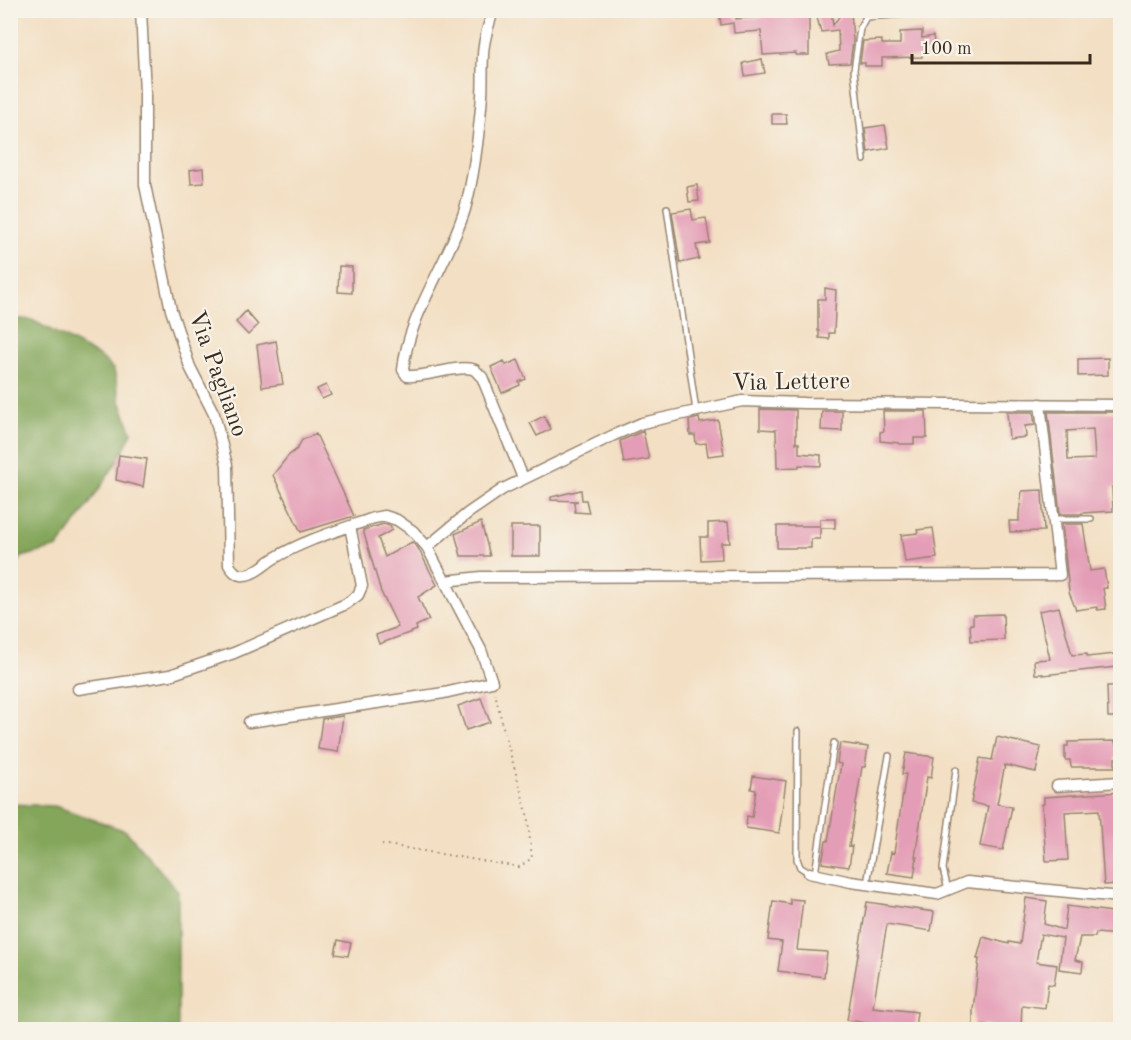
<svg xmlns="http://www.w3.org/2000/svg" width="1131" height="1040" font-family="'Old Standard TT',serif">
  <rect width="100%" height="100%" fill="#f7f3e8"/>
  <filter id="ink" filterUnits="userSpaceOnUse"><feTurbulence type="fractalNoise" baseFrequency=".0167" numOctaves="2"/><feDisplacementMap in="SourceGraphic" scale="12" xChannelSelector="R" yChannelSelector="G"/><feConvolveMatrix kernelMatrix="1 2 1 2 8 2 1 2 1" color-interpolation-filters="sRGB"/></filter>
  <filter id="wash" filterUnits="userSpaceOnUse"><feTurbulence type="fractalNoise" baseFrequency=".008" numOctaves="4" result="noise"/><feDisplacementMap in="SourceGraphic" scale="24" xChannelSelector="R" yChannelSelector="G"/><feGaussianBlur stdDeviation="1.35" result="paint"/><feColorMatrix in="noise" values="0 0 0 0 0 0 0 0 0 0 0 0 0 0 0 0 0 1.4 0 .05"/><feComposite in="paint" operator="in"/></filter>
  <g filter="url(#wash)">
    <rect width="100%" height="100%" fill="#f3dfc3"/>
    <path fill="#83a65a" stroke="#5f683c" stroke-width="1.5" d="M11 318 32 320 101 357 114 370 120 401 132 433 118 460 90 503 58 547 22 557 11 572Z
      M11 804 55 806 126 831 178 891V1029H11Z"/>
    <g id="blocks">
      <path fill="#e49db6" fill-rule="evenodd" d="M719 10H736V19L761 17V10H809V55H796V53L763 55 761 31 734 33 733 23 721 25Z
        M815 10H831L833 25 844 10H851L853 41 850 63 829 64 827 54 839 51 838 30 821 32Z
        M922 31V38L933 36 936 51 922 53V57L882 58V66H865V63H860L863 41 882 40V44H900V32Z
        M762 59 765 73 745 76 743 63Z
        M772 114H786L787 124H772Z
        M885 125 889 148 868 152 865 128Z
        M203 168 204 183 191 184 190 170Z
        M697 185 699 201 689 202 687 187Z
        M691 209 693 220 706 218 710 243 696 245 699 259 680 263 672 212Z
        M339 266 352 267V293L338 292Z
        M825 288 836 290 834 333H829V339L819 338V331H818V299H825Z
        M246 311 258 325 248 335 236 322Z
        M276 341 283 384 262 387 257 345Z
        M1108 358V375L1078 376V359Z
        M518 360 526 379 519 382 520 385 502 393 491 367 504 361 506 365Z
        M326 385 331 395 322 399 317 389Z
        M760 409 796 410V443H799V453L821 455V466L799 465V467L777 468 776 430 760 429Z
        M822 411H842V431L821 430Z
        M883 411H926L927 438H914V444H899V443L880 441V432L884 431Z
        M1007 412H1033L1035 425 1025 426 1026 437 1009 439Z
        M1048 412H1120V487H1112L1113 511 1082 513V514H1060ZM1093 429 1095 459 1068 460 1067 431Z
        M544 416 551 429 537 436 530 423Z
        M699 418 700 423 718 420 724 454 708 456 706 443 696 444 695 435H690L689 420Z
        M643 431 649 459 624 463 620 441Z
        M316 434 354 516 301 532 273 475 288 456 297 449 302 440Z
        M119 455 147 459 143 487 116 480Z
        M581 490 582 500H586L589 513 575 512 574 502 578 501 551 500V497Z
        M1042 490 1044 531 1010 532 1009 521H1019V514L1022 491Z
        M820 519H835V528H820V539H811V548H777V526H820Z
        M481 522 490 556H461L455 534Z
        M728 522 730 543H721L722 559 701 560 700 537H708V523Z
        M384 524 390 526 392 530 378 538 385 557 412 542 418 548 437 585 418 597 429 620 416 626 417 630 379 644 376 635 398 627 381 592 363 530Z
        M1062 524H1083L1090 571 1104 569 1107 588H1103L1106 609 1097 610V607L1076 610 1069 592Z
        M511 526H540V556H511Z
        M933 528 937 558 905 562 901 535 918 533 917 530Z
        M1059 607 1072 655 1087 654V657L1115 654 1117 667 1043 675V674H1035L1034 660 1050 659 1039 611Z
        M1003 614 1004 640 971 641 970 624H973V615Z
        M1107 686H1120V717H1108Z
        M481 698 490 722 466 730 458 706Z
        M343 716 338 752 318 749 322 719Z
        M997 737 1041 747 1036 772 1005 765 997 804 1012 807 1003 850 980 846 988 806 971 803 980 758 992 760Z
        M1115 741 1116 745H1118V758H1115V767H1071L1070 760H1065V746H1068V742Z
        M840 743 868 747 865 767H862L849 847 852 846 849 867 822 863 826 841H828L841 764 837 763Z
        M906 753 934 757 931 778 927 777 915 857H917L914 877 887 873 891 852 894 853 906 774H902Z
        M753 776 786 781 779 833 746 828 747 816 752 817 756 790 751 789Z
        M1120 792V884L1104 885 1099 810 1065 812 1068 860 1046 861 1042 804H1044V797Z
        M1026 898 1047 901 1044 924 1064 930 1067 906 1120 913V935L1096 933 1095 937H1080L1075 960 1083 962 1082 972 1059 969 1063 938 1041 934 1036 962 1057 965 1054 985 1048 984 1045 1008 1022 1005 1021 1029H1000L983 1025V1029H973V1010L979 959H977L983 937 1009 944V942L1020 944Z
        M790 899 803 900 797 950 827 952 824 977 778 971 782 942 768 940 773 901 790 904Z
        M867 902 934 912 931 931 887 924 873 1007 917 1012 915 1029H907L847 1020Z
        M338 940 351 943 348 956 335 954Z"/>
    </g>
  </g>
  <g filter="url(#ink)">
    <use href="#blocks" fill-opacity="0" stroke="#978470" stroke-width="1.5"/>
    <g fill="none" stroke-linecap="round" stroke-linejoin="round">
      <g stroke="#978470" stroke-width="8">
        <path id="service" d="M863 10 866 17 958 10
          M864 160 854 70 860 28 866 17
          M667 208 696 411
          M1053 519H1091
          M798 731 797 859 800 867 809 873
          M815 874 834 743
          M867 884 889 756
          M948 890 943 869 956 770"/>
      </g>
      <g stroke="#978470" stroke-width="13">
        <path id="minor" d="M141 10 145 93V185L171 310 190 367 214 414 227 465 229 565C233 571 237 576 244 575 254 575 265 564 273 559 304 540 340 530 374 518L385 516 397 520 413 531 427 547 481 650 492 682 444 693 249 722
          M493 10C489 25 483 40 483 55 482 69 483 82 482 96 479 133 475 173 465 209 449 263 408 314 403 370L407 376C425 378 462 363 475 370 477 372 479 375 482 377L523 478
          M427 547 468 513 503 489 614 435 642 423 742 401 804 403 1120 405
          M445 581 481 577 1060 575 1040 404
          M78 689 170 675 234 653 346 604 358 595 362 586 350 526
          M1057 786 1120 782
          M809 873 851 882 937 894 967 882 1120 897"/>
      </g>
      <path stroke="#978470" stroke-width="2" stroke-dasharray="1.5 4.5" stroke-linecap="butt" d="M382 844 519 867 532 858 527 813 504 731 495 693"/>
      <use href="#service" stroke="#fff" stroke-width="5"/>
      <use href="#minor" stroke="#fff" stroke-width="10"/>
    </g>
  </g>
  <g text-anchor="middle" dominant-baseline="central" stroke-width="4.5" stroke-linejoin="round" paint-order="stroke">
    <g font-size="24" fill="#3b2a1e" stroke="#f7f3e8">
      <text transform="translate(217 374) rotate(70)">Via Pagliano</text>
      <text transform="translate(791 383) rotate(-1)">Via Lettere</text>
    </g>
  </g>
  <rect width="1131" height="1040" fill="none" stroke="#f7f3e8" stroke-width="36"/>
  <path d="M912 54v9h178v-9" fill="none" stroke="#3b2a1e" stroke-width="3"/>
  <text x="921" y="54" font-size="18" fill="#3b2a1e" stroke="#f7f3e8" stroke-width="4.5" paint-order="stroke">100 m</text>
</svg>
